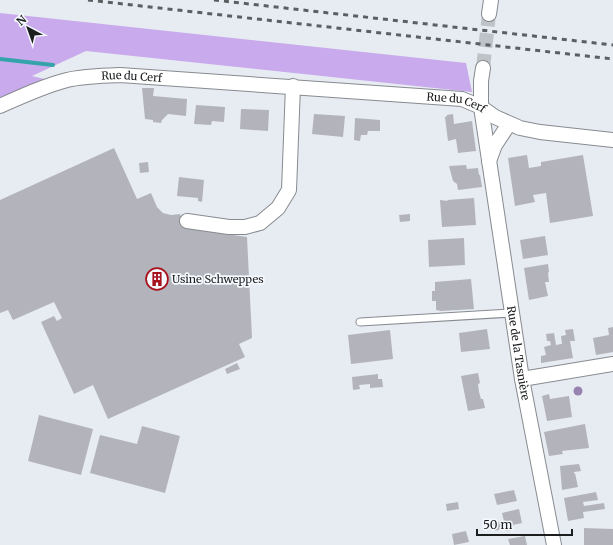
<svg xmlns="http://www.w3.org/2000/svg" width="613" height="545" font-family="Merriweather,serif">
  <rect width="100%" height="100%" fill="#e7ecf2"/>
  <path fill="#c9aaec" d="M0 13 466 63 472 92 86 51 32 76 49 80 0 102Z"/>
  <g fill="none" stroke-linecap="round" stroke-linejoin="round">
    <path stroke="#34a4aa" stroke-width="4" d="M0 59 53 65"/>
  </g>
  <path fill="#b3b4bb" d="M142 88H154L153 96 187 99 186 116 168 114 162 120 161 123 153 122V120L145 119Z
    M196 105 225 107 224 122 212 121 211 125 194 124Z
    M241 109 269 110 268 131 240 129Z
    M314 114 345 116 343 137 312 134Z
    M453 114 454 124 472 121 476 151 458 153 456 139 448 141 445 117 447 116V115Z
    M355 118 380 120V131H368L367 135H361L360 141 354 140Z
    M114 148 137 199 151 193 157 207 163 213 171 215 180 214 186 228 247 237 252 338 239 344 245 357 108 419 93 385 74 394 41 322 54 316 57 321 62 318 54 302 13 320 8 310 0 313V200Z
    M527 155 529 168 541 166V162L583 155 593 216 550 223 546 193 533 195 535 202 515 206 508 158Z
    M148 162 149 172 140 173 139 163Z
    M466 165 467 169 478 168 479 175H480L482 187 458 190 457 184 453 181 449 166Z
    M179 177 204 180 202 202 198 201V198L177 196Z
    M474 198 476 225 442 227 440 200 448 201 447 200Z
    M410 214V221L400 222 399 215Z
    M545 236 548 255 523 259 520 240Z
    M464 238 465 265 429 267 428 240Z
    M548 264 549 272 548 273 549 282H545L548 296 529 300 524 268Z
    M471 279 474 309 441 311 436 310V301H432V291H435V282Z
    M613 327V352L596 355 593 338 609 335 608 328Z
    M487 329 490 349 461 352 459 333Z
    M573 329 575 341H570L573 358 541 363V356L546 355 544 347 551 345 550 341H547L546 334 554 333 556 345 561 344H562L561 336 566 335 565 330Z
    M390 330 393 359 351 364 348 335Z
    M237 363 240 369 227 374 225 369Z
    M478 373 480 383 478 384 479 392 481 399H483L485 408 468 411 461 376Z
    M378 374V379H382L383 387 370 388V384L359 385 360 389 353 390 352 377Z
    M549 394 550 399 569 396 572 417 547 421 542 396Z
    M39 415 93 429 81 475 28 461Z
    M585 424 589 448 562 451 563 454 549 456 544 432Z
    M142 426 180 436 165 493 90 473 100 435 137 444Z
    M579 464 581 471 574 472V474L575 473 578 487 562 490 560 466Z
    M514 490 517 501 497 505 494 494Z
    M596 492 598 500 583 502 584 506 604 503 605 509 583 512 584 518 568 521 564 498Z
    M458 502 459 509 447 511 446 504Z
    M519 509 522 523 513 525V530L506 531 505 528 495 531 493 523 504 521 502 513Z
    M584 528 613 529V545H584Z
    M466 531 469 542 454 545 452 534Z
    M525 536 527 545H510L508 539Z"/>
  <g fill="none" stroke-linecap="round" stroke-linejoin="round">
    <path stroke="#bec3c8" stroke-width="14" stroke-dasharray="14 7" stroke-linecap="butt" d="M483 68 489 14"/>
    <g stroke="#878b90" stroke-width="9">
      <path id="lane" d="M360 322 512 313"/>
    </g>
    <g stroke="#878b90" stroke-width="16">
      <g id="street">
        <path d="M489 14 491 0"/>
        <path id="s1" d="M483 68 481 81V107L522 379 554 545"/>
        <path id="s2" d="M0 106C22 96 44 86 67 80 84 76 102 76 120 75L462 99 481 107 495 117 520 128 540 132 613 140"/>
        <path d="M489 161 495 145 509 124"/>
        <path d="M187 221 229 227H245L260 223 278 208 289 190 293 86"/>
        <path d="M522 379 613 364"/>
      </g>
    </g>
    <use href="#lane" stroke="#fff" stroke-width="7"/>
    <use href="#street" stroke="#fff" stroke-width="14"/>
    <path stroke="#5c5f62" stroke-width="3" stroke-dasharray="5 5" stroke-linecap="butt" d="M88 0 613 59
      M214 0 613 45"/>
  </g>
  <circle fill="#9783b0" cx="578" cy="391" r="4.5"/>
  <defs>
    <g id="building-ring" transform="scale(1.15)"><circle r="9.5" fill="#f6f9fe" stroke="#a8121d" stroke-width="1.5"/><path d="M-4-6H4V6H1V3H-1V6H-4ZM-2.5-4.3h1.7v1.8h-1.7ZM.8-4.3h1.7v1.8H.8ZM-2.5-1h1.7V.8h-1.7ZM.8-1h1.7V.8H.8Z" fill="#a8121d"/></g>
  </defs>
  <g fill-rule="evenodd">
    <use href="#building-ring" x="157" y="279"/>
  </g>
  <g text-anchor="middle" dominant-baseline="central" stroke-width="3.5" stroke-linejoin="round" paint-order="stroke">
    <g font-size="11" fill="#1b1d1f" stroke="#f6f9fe">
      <text stroke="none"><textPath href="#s2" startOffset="137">Rue du Cerf</textPath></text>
      <text stroke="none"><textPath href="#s2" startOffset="463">Rue du Cerf</textPath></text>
      <text stroke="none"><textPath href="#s1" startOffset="288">Rue de la Tasnière</textPath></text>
    </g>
    <g font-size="11" fill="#1b1d1f" stroke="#f6f9fe" text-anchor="start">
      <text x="172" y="279">Usine Schweppes</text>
    </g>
  </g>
  <g transform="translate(28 28) rotate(319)" stroke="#f6f9fe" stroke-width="3" paint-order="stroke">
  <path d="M0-3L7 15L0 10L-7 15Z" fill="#1b1d1f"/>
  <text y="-6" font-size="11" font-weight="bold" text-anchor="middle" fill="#1b1d1f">N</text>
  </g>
  <path d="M477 529v6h95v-6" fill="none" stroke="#1b1d1f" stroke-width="2"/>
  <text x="483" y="529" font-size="12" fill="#1b1d1f" stroke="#f6f9fe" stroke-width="3" paint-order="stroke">50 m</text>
</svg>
